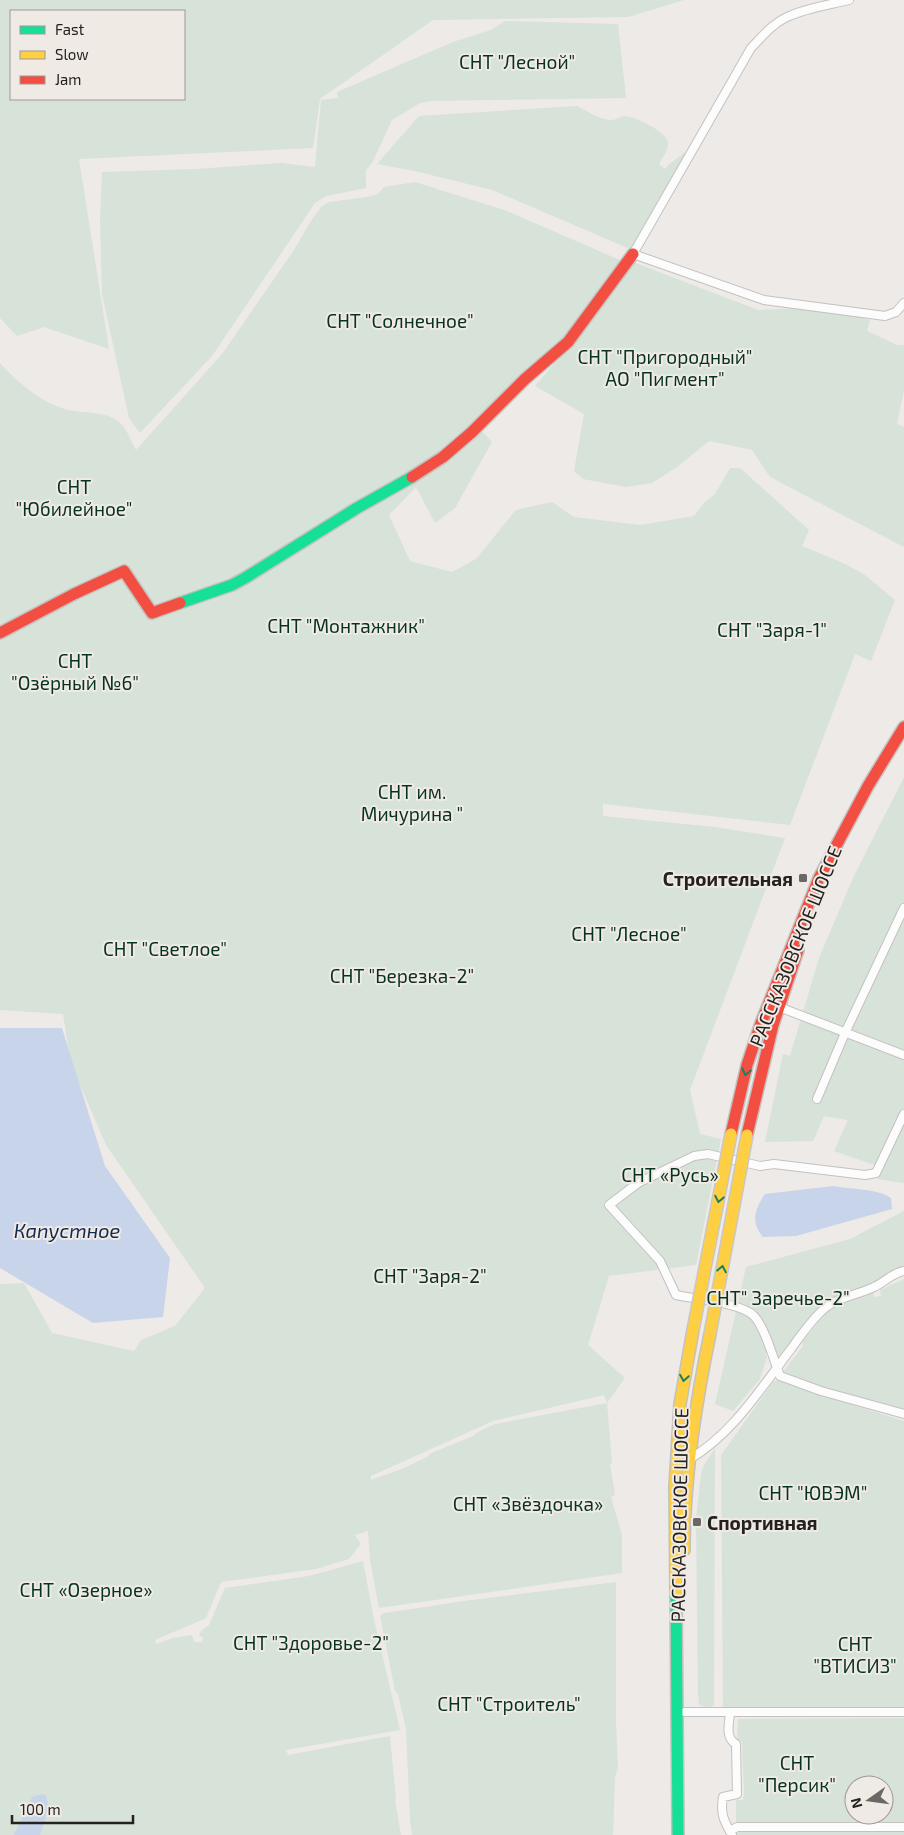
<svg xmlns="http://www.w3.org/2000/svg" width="904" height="1835" font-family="'Exo 2',sans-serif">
  <rect width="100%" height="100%" fill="#edeae8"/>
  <path fill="#d7e2d9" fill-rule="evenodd" d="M0 0H684L628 17 433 20 320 99 313 148 79 159 109 349 44 327 17 336 0 318ZM11 11H184V99H11Z
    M505 21 618 24 626 98 431 101 420 103 392 120 372 163 366 170V188L326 196 315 203 212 356 140 433 129 418 102 294 100 220 102 172 196 169 281 163 315 167 321 100 338 98 337 92 453 42 491 30Z
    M577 106C587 111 597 118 609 120 614 121 619 117 624 116 634 116 668 132 668 143 669 150 662 158 659 164L665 169 669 164 687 151 630 249 492 190 415 171 377 164 419 116Z
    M415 182 507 211 622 261 578 321 523 381 475 424 492 442 455 508 435 523 416 487 389 515 410 561 452 572 476 559 516 510 552 502 574 517 640 525 694 516 705 502 715 494 730 468H740L809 530 802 546 843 563 865 575 895 600 871 661 855 654 790 825 603 804V816L715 827 785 838 690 1090 700 1134 721 1139 696 1265 609 1276 588 1345 625 1378 607 1403 612 1463 610 1464 615 1495 611 1497 622 1535V1573L379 1608 370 1560 368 1531 355 1535 361 1544 349 1559 316 1569 221 1582 206 1618 155 1640 156 1644 173 1638 192 1635 194 1642H202L203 1637 199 1636 201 1631 209 1625 225 1588 309 1576 363 1561 374 1620 400 1730 286 1750 288 1755 390 1736 396 1799 395 1800 401 1835H0V1284L24 1283 52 1333 134 1351 141 1340 175 1326 205 1288 106 1145 71 1064 63 1014 0 1010V363C19 384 45 406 73 411 87 413 103 412 115 419 127 426 129 439 136 450L222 354 294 250 312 219 322 206 329 202 367 197 378 194 384 187ZM604 1395 607 1403 495 1424 478 1432 473 1436 429 1454V1456L404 1468 371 1480V1476L493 1421Z
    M633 262 758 310 805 308 833 311 870 320 867 331 897 345H904V390L897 424 904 427V547L770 477 752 450 709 441 677 467 652 483 626 487 583 479 574 471 584 414 535 386 588 324Z
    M904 777V1183L877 1179 883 1168 834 1151 848 1120 824 1116 813 1141 765 1142 783 1054 790 1056 819 958 853 878Z
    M904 1211V1268H895L871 1285 874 1297 881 1296 880 1290 904 1279V1411L827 1388 824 1396 904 1421V1707H723L721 1455 774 1381H776L803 1346 802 1342 826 1313 835 1307 832 1299 808 1321 779 1357 765 1353 767 1357 760 1379 733 1411 715 1404 746 1267 850 1239Z
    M715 1448 714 1705 710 1708 699 1705 698 1695 696 1519 701 1474 703 1467Z
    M616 1582V1722L618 1768 615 1778 613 1835H412L410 1820 406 1729 398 1694 395 1691 380 1615 385 1613 464 1601Z
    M904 1718V1825L736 1827V1800H743L744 1794 742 1741H737L738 1719ZM854 1785H884V1815H854Z
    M904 1829V1835H735V1832Z"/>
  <path fill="#c8d4e9" d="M0 1028H62L105 1166 170 1258 163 1317 93 1323 0 1268Z
    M833 1186C849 1189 879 1189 891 1198L892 1209 796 1236 763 1237C750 1222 755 1209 765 1194Z
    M41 1794 46 1795 49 1808 40 1835H14L32 1797Z"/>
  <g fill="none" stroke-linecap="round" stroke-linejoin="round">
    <g stroke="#c4c1bf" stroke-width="10">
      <path id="street" d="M849 0C828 5 806 8 787 17 772 24 762 37 751 48L633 254 764 300 885 316 896 312 904 303
        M779 1007 904 1055
        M817 1099 845 1033 904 908
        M904 1114 876 1173 865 1175 774 1164 760 1166 708 1154 694 1156 638 1183 609 1205 660 1261 676 1295C695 1299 741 1303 754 1316 765 1327 774 1361 780 1376L821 1391 904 1414
        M688 1460C732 1435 761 1388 791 1349 801 1335 812 1319 825 1308 840 1296 858 1295 874 1287 885 1282 892 1273 904 1271
        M685 1712H904
        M730 1713C729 1724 725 1738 736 1744L737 1794 723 1797C720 1814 724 1821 732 1835
        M730 1831 737 1827H904"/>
    </g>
    <g stroke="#c4c1bf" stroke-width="14">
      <path id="fast" d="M180 603 232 585 245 578 357 508 412 477
        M676 1593 678 1835"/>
    </g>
    <g stroke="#c4c1bf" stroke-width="14">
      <path id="slow" d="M684 1550C684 1477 695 1406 710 1334
        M676 1593 675 1487 680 1404 693 1330"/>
    </g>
    <g stroke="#c4c1bf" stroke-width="14">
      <path id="jam" d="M412 477 443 457 472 432 525 379 568 342 633 254
        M0 633 74 594 124 571 152 613 180 603
        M731 1134 747 1065 761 1023 819 878 868 786 904 727
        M747 1135 773 1025 798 950"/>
    </g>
    <use href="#street" stroke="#fcfcfc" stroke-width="8"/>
    <use href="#fast" stroke="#16e098" stroke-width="11"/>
    <use href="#slow" stroke="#ffcf43" stroke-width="11"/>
    <use href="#jam" stroke="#f24e42" stroke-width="11"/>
    <g stroke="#c9c7c6" stroke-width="14" stroke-linecap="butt">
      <path id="slow-bridge" d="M693 1330 731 1134
        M710 1334 747 1135"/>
    </g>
    <use href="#slow-bridge" stroke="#ffcf43" stroke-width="11"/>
  </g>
  <defs><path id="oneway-chevron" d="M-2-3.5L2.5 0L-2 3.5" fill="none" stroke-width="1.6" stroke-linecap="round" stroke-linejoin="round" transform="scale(1.25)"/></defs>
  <g stroke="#1d815c">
    <use href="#oneway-chevron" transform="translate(746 1072) rotate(104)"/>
    <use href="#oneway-chevron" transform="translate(719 1199) rotate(101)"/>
    <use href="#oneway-chevron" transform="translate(722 1269) rotate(-79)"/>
    <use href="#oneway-chevron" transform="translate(684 1378) rotate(99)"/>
  </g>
  <g fill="#6a6866" stroke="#f0eae5" stroke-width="2">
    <rect x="798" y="873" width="10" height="10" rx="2.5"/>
    <rect x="692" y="1517" width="10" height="10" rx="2.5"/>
  </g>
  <g text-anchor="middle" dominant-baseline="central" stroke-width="4" stroke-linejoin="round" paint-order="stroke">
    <g font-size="19" fill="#05341e" stroke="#f0eae5">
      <text x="517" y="61">СНТ "Лесной"</text>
      <text x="400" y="320">СНТ "Солнечное"</text>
      <text x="665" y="356">СНТ "Пригородный"<tspan x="665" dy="22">АО "Пигмент"</tspan></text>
      <text x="74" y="486">СНТ<tspan x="74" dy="22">"Юбилейное"</tspan></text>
      <text x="346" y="625">СНТ "Монтажник"</text>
      <text x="772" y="629">СНТ "Заря-1"</text>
      <text x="75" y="660">СНТ<tspan x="75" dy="22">"Озёрный №6"</tspan></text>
      <text x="412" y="791">СНТ им.<tspan x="412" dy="22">Мичурина "</tspan></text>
      <text x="629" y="933">СНТ "Лесное"</text>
      <text x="165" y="948">СНТ "Светлое"</text>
      <text x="402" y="975">СНТ "Березка-2"</text>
      <text x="670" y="1174">СНТ «Русь»</text>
      <text x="430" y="1275">СНТ "Заря-2"</text>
      <text x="778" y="1297">СНТ" Заречье-2"</text>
      <text x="813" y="1492">СНТ "ЮВЭМ"</text>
      <text x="528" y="1503">СНТ «Звёздочка»</text>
      <text x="86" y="1589">СНТ «Озерное»</text>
      <text x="311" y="1642">СНТ "Здоровье-2"</text>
      <text x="855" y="1643">СНТ<tspan x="855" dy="22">"ВТИСИЗ"</tspan></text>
      <text x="509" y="1703">СНТ "Строитель"</text>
      <text x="797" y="1762">СНТ<tspan x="797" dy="22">"Персик"</tspan></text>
    </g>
    <g font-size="19" font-weight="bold" fill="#242220" stroke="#f0eae5" text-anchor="end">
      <text x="793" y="878">Строительная</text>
      <text x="707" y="1522" text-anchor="start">Спортивная</text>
    </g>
    <g font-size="19" fill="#242220" stroke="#f0eae5">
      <text transform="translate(795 946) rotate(-68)">РАССКАЗОВСКОЕ ШОССЕ</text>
      <text transform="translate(679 1515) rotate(-89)">РАССКАЗОВСКОЕ ШОССЕ</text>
    </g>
    <g font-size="20" font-style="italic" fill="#142952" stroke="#f0eae5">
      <text x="67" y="1230">Капустное</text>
    </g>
  </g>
  <rect x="10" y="10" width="175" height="90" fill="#f0eae5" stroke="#9e9a96"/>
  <rect x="20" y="26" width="25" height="8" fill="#16e098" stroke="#9e9a96"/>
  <text x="55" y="35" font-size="15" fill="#242220">Fast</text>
  <rect x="20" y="51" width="25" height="8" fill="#ffcf43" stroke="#9e9a96"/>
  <text x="55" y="60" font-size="15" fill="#242220">Slow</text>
  <rect x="20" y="76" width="25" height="8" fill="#f24e42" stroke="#9e9a96"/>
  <text x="55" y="85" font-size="15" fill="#242220">Jam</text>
  <g transform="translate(869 1800) rotate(256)"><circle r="24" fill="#f0eae5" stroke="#9e9a96"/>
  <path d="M0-4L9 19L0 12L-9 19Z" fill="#6a6866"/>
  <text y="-8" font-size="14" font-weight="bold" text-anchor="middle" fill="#242220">N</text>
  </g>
  <path d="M12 1815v8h121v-8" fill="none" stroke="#242220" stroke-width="2.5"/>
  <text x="20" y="1815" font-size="15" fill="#242220" stroke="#f0eae5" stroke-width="4" paint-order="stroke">100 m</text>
</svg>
